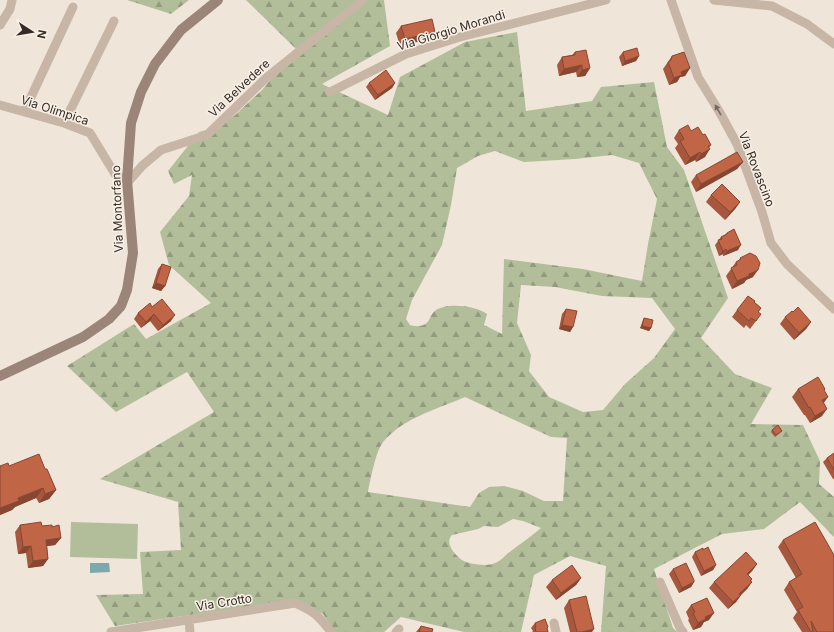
<svg xmlns="http://www.w3.org/2000/svg" width="834" height="632" font-family="Inter,sans-serif">
  <defs>
    <pattern id="forest-firs" width="22" height="20" patternUnits="userSpaceOnUse"><rect width="22" height="20" fill="#b2be9a"/><path d="M5 1l3.5 6h-7zM16 11l3.5 6h-7z" fill="#929b7e"/></pattern>
  </defs>
  <rect width="100%" height="100%" fill="#f0e5d9"/>
  <path fill="url(#forest-firs)" fill-rule="evenodd" d="M127 0H189L171 14Z
    M246 0H384L390 46 322 84 388 115 400 77 465 42 517 32 526 111 592 101 601 87 654 82 667 147 684 170 728 298 701 338 735 374 772 388 751 424 803 425 820 461 819 484 834 497V537L800 502 764 529 722 534 654 569 673 628 677 632H601L606 566 570 556 534 575 521 632H464L401 617 384 632H335L323 614 308 606 288 601 115 626 96 595 143 594 140 552 181 550 178 502 100 479 214 412 187 372 116 412 67 366 134 324 146 339 211 303 169 265 160 232 189 196 192 175 174 184 168 171 199 132 214 128 234 116 262 90 296 49ZM495 151 524 162 575 159 612 155 639 163 657 199 648 244 642 281 583 269 504 259 502 334 484 325 487 314C477 306 448 302 436 310 432 313 431 316 429 320 425 327 416 327 410 325L406 319 412 300 442 245 451 205 457 168 478 156ZM521 285 555 287 602 296 652 298 675 329 654 358 625 384 603 410 583 412 549 397 529 371 531 355 517 323ZM465 397 551 437 567 438 563 501H544L523 491 504 486 489 487 479 493 470 507 368 492C370 480 375 457 380 447 396 420 438 409 465 397ZM513 519 523 521 541 528C530 537 519 545 507 554 504 557 499 562 495 563 488 567 468 564 462 560 455 555 444 543 452 535L478 529 484 526 498 527Z"/>
  <path fill="#b2be9a" d="M71 522 138 524 137 559 70 557Z"/>
  <path fill="#7aaaac" d="M90 563H109L110 572 90 573Z"/>
  <g fill="none" stroke-linecap="round" stroke-linejoin="round">
    <path stroke="#c7b5a6" stroke-width="9" d="M671 0 698 77 719 111 737 144 762 212 771 243 787 264 834 309
      M714 0 772 6 807 24 834 44
      M0 25 10 9 12 0
      M330 92 406 54 460 37 606 0
      M0 105 64 123 90 133 115 174 127 180
      M24 112 73 7
      M64 123 114 21
      M127 183 143 165 161 150 207 135 266 78 363 0
      M660 582 680 628 683 632
      M189 620 190 632
      M554 623 556 632
      M111 632 295 603C314 611 319 616 331 632
      M396 632 399 629"/>
    <path stroke="#9b8578" stroke-width="10" d="M0 376 83 337 109 319 121 306 127 290 133 253 127 180 131 123 141 92 155 64 181 30 218 0"/>
  </g>
  <path fill="#a6573d" d="M401 26 435 32 430 39 400 46 396 33Z
    M575 52 590 68 585 76 577 77 576 72 559 76 557 65 562 57 572 55Z
    M623 52 639 56 636 61 622 66 619 57Z
    M672 56 690 68 685 76 680 77 677 82 669 85 663 69Z
    M369 83H395L392 88 375 100 366 87Z
    M679 130 709 148 705 157 696 162 695 160 685 165 675 148 678 144 674 138Z
    M743 162 737 169 696 192 691 182 696 175Z
    M711 195 740 202 735 209 725 220 706 202Z
    M727 233 738 250 723 256V254L719 256 715 245 721 237 725 235Z
    M740 258 753 277 746 280 744 283 732 289 726 276 736 262 739 261Z
    M162 264 165 286 161 291 152 288 158 269Z
    M754 302 761 308 758 312 756 321 750 329 746 325 744 328 732 317 737 310Z
    M152 307 171 321 158 331 150 321 141 328 134 319 138 313Z
    M566 309 573 327 570 332 559 329 562 314Z
    M793 312 811 322 806 329 794 340 780 324 785 317Z
    M644 318 651 328 649 331 640 328 643 320Z
    M798 389 824 391 822 416 810 423 805 415H804L792 397Z
    M772 430 780 433 775 437 771 432Z
    M834 453V479H833L823 462 827 458Z
    M0 466H9L45 469 56 490 49 499 39 503 36 498 15 507 12 510 0 515Z
    M20 525 42 526 61 538 55 545 47 546 48 559 43 566 28 568 26 553 18 554 15 532Z
    M783 540 834 555V632H802L793 618 797 612 784 590 789 582 796 578 778 547Z
    M703 550 716 565 713 570 701 576 692 557 695 552Z
    M757 564 752 571 748 575 752 579 751 581 752 582 747 589 741 595 736 602 728 609 709 588 714 582Z
    M673 569 694 582 691 587 679 593 669 574Z
    M581 578 576 585 556 600 546 587 552 580Z
    M569 600 592 632H570L564 608Z
    M691 605 709 620 704 622 701 627 693 630 688 620 689 619 686 612Z
    M535 623 548 627 547 629 548 632H532L533 631 531 628Z
    M421 626 432 632H416Z"/>
  <path fill="#874732" d="M435 32 430 39 400 46 405 39Z
    M639 56 636 61 622 66 625 61Z
    M582 65 576 72 559 76 564 69Z
    M590 68 585 76 577 77 582 70Z
    M690 68 685 76 680 77 677 82 669 85 674 78 681 72Z
    M395 83 392 88 375 100 378 95Z
    M711 145 706 151 710 149 705 157 696 162 701 154 708 146Z
    M700 152 695 160 685 165 690 158Z
    M743 162 737 169 696 192 701 184Z
    M740 202 735 209 725 220 730 212Z
    M741 245 738 250 723 256 727 251Z
    M726 249 723 254 719 256 723 251Z
    M758 270 753 277 746 280 744 283 732 289 737 281 749 274Z
    M156 283 165 286 161 291 152 288Z
    M154 314 150 321 141 328 146 322Z
    M175 315 171 321 158 331 163 325Z
    M811 322 806 329 794 340 799 333Z
    M562 325 573 327 570 332 559 329Z
    M642 326 651 328 649 331 640 328Z
    M828 397 823 404 822 400Z
    M827 409 822 416 810 423 815 416Z
    M43 488 36 498 15 507 12 510 0 515V508L18 498Z
    M56 490 49 499 39 503 45 494Z
    M61 538 55 545 41 547 46 540Z
    M31 546 26 553 18 554 23 547Z
    M48 559 43 566 28 568 33 561Z
    M757 564 752 571 742 581 747 574Z
    M716 565 713 570 701 576 704 571Z
    M581 578 576 585 556 600 561 593Z
    M694 582 691 587 679 593 682 588Z
    M752 582 747 589 735 600 739 594Z
    M741 595 736 602 728 609 733 602Z
    M714 613 709 620 704 622 701 627 693 630 698 623 705 617Z
    M594 629 592 632H582Z"/>
  <path fill="#c16547" stroke="#874732" d="M432 19 435 32 405 39 401 26Z
    M637 48 639 56 625 61 623 52Z
    M586 50 590 68 582 70V65L564 69 562 57 575 55V52Z
    M684 52 690 68 681 72 682 75 674 78 668 62 671 60 672 56Z
    M386 70 395 83 378 95 369 83Z
    M688 125 691 131 698 127 703 135 705 134 711 145 708 146 710 149 701 154 700 152 690 158 680 141 684 139 679 130Z
    M737 152 743 162 701 184 696 175Z
    M722 184 740 202 730 212 711 195Z
    M734 229 741 245 727 251 726 249 723 251 718 240 722 239 721 237 727 234V233Z
    M750 253 756 256 760 263 758 270 749 274V276L737 281 731 268 737 265 736 262 741 259 740 258Z
    M162 264 171 267 165 286 156 283Z
    M748 296 755 301 754 302 761 308 758 312 761 314 756 321 751 318 749 321 737 310Z
    M162 299 175 315 163 325 154 314 146 322 138 313 150 303 152 307Z
    M798 307 811 322 799 333 785 317 792 311 793 312Z
    M566 309 577 311 573 327 562 325Z
    M644 318 653 320 651 328 642 326Z
    M818 377 825 389 824 390 828 397 822 400 827 409 815 416 810 407 809 408 798 389Z
    M778 425 782 431 776 435 772 430Z
    M834 453V470L827 458Z
    M39 454 45 469H47L56 490 45 494 43 488 18 498 19 501 0 508V466L8 463 9 466Z
    M41 522 42 526 52 525V527L59 525 61 538 46 540 48 559 33 561 31 546 23 547 20 525Z
    M815 522 834 555V632H817L811 621 813 632H811L798 610 803 607 789 582 802 574 783 540Z
    M708 547 716 565 704 571 695 552 703 548V550Z
    M746 552 757 564 747 574 752 579 750 581 752 582 739 594 741 595 733 602 714 582Z
    M686 563 694 580V582L682 588 673 569Z
    M572 565 581 578 561 593 552 580Z
    M586 596 594 629 582 632H577L569 600Z
    M707 598 714 613 705 617 706 619 698 623 693 613 695 612 691 605Z
    M545 619 548 627 547 628 548 632H536L535 628 536 627 535 623Z
    M421 626 433 629 432 632H419Z"/>
  <defs><path id="oneway-solid" d="M-6-.8H1V-3.2L6.5 0L1 3.2V.8H-6Z"/></defs>
  <use fill="#766960" href="#oneway-solid" transform="translate(718 110) rotate(-120)"/>
  <g text-anchor="middle" dominant-baseline="central" stroke-width="3" stroke-linejoin="round" paint-order="stroke">
    <g font-size="12" fill="#342b27" stroke="#f8f0e5">
      <text transform="translate(451 30) rotate(-17)">Via Giorgio Morandi</text>
      <text transform="translate(239 88) rotate(-43)">Via Belvedere</text>
      <text transform="translate(55 110) rotate(18)">Via Olimpica</text>
      <text transform="translate(757 169) rotate(69)">Via Rovascino</text>
      <text transform="translate(117 209) rotate(-92)">Via Montorfano</text>
      <text transform="translate(224 602) rotate(-9)">Via Crotto</text>
    </g>
  </g>
  <g transform="translate(32 32) rotate(102)" stroke="#f8f0e5" stroke-width="3" paint-order="stroke">
  <path d="M0-3L7 15L0 10L-7 15Z" fill="#342b27"/>
  <text y="-6" font-size="11" font-weight="bold" text-anchor="middle" fill="#342b27">N</text>
  </g>
</svg>
